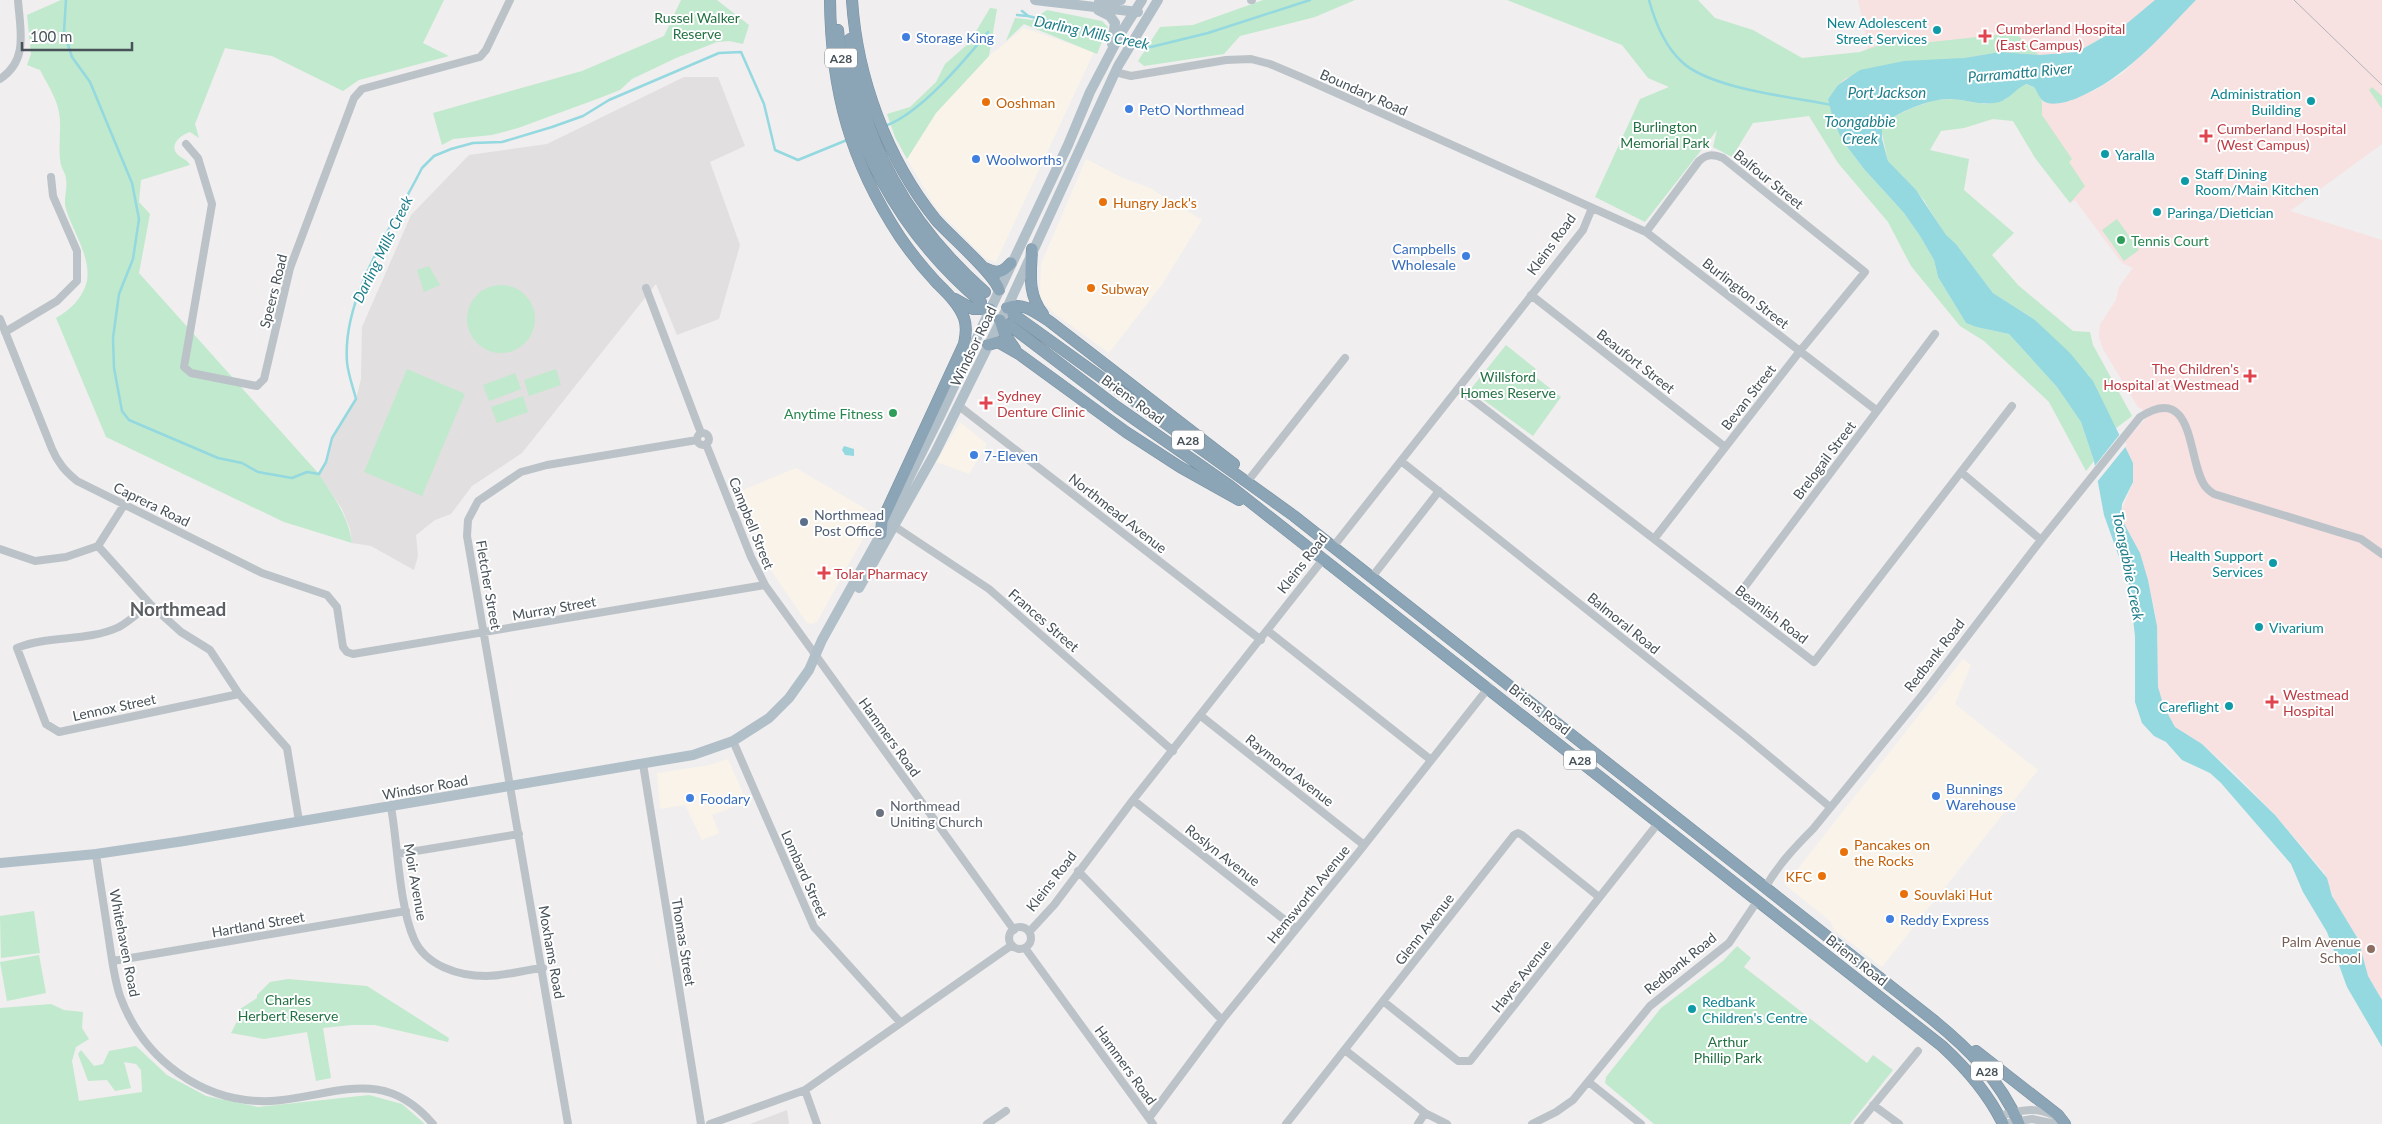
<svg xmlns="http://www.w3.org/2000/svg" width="2382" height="1124" font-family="Lato,sans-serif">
  <rect width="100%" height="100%" fill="#f0eeee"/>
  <path fill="#f9f3e9" d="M1024 28 1094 52 996 262 986 259 936 208 907 159 936 113 989 56Z
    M1086 159 1123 178 1150 188 1202 220 1161 286 1109 353 1055 314 1044 304 1040 294 1041 264Z
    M960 422 987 444 969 474 936 462Z
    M796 468 876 515 817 622 812 624 807 623 768 566 738 492Z
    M1963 659 1971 665 1955 704 2038 770 1882 967 1834 930 1830 921 1785 885Z
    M728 759 747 802 712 815 719 833 702 840 685 805 660 809 657 773 710 765Z"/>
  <path fill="#e1dfdf" d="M684 77H718L745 146 710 162 740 245 719 319 677 335 656 284 522 453 472 486 451 514 435 520 416 535 418 556 414 570 371 546 352 543 350 529 342 509 319 474 326 462 332 438 356 399 361 379 362 327 411 215 469 155 547 144Z
    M787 1110 789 1124H750Z"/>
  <path fill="#f7e1e1" d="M1858 0H2155L2125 25 2077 52 2039 55 1838 85 1868 47Z
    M2196 0H2382V144L2290 211 2382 240V1000L2368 976 2358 939 2336 904 2324 872 2275 815 2234 772 2202 744 2175 727 2164 707 2158 687 2157 626 2154 607 2145 574 2124 526 2121 512 2133 482V463L2123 444 2147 417 2142 409 2138 407 2103 349 2099 337 2100 325 2116 300 2119 287 2133 268 2122 263 2075 200 2070 203 2028 127 2042 101 2047 103 2083 95 2094 91 2123 73Z"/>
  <path fill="#c1e9cd" d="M61 0H444L423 43 449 56 359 80 343 91 272 56 225 48 195 124 199 138 190 132C181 135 169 144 177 154 182 159 187 159 190 165L141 180 139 202 150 214 139 273 319 474C334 497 348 516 352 543L284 522 106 437 56 318C70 310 83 298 87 281 91 258 74 233 67 212 62 200 68 191 66 179 66 173 62 170 61 165 57 147 63 126 58 108 55 95 46 82 40 70L27 65 31 54 27 15Z
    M681 0H717L749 25 743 44 729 41 717 42 676 58 632 79 620 90 597 99 518 128 492 135 453 139 442 145 433 113 582 71 664 36Z
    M1263 0H1355L1315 17 1240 36 1224 54 1144 66 1138 61 1160 27 1193 25Z
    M1507 0H1698L1715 18 1753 30 1802 58 1860 52 1888 42 1912 44 2015 33 2039 55 2000 52 1846 78 1838 85 1828 99 1842 140 1864 169 1904 213 1920 236 1934 260 1938 277 1966 323 1976 327 2009 334 2057 387 2081 422 2094 461 2086 471 2049 402 1984 341 1960 326 1911 266 1888 222 1838 163 1809 116 1753 123 1732 157 1713 147 1717 130 1645 222 1595 197 1640 99 1669 87 1648 78 1622 45Z
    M990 8 997 9 989 56 936 113 907 159 895 137 887 114 910 107 936 82 945 64 969 43Z
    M1047 10 1102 21 1108 27 1097 54 1024 24 1006 41 1015 18 1032 20Z
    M2025 84 2034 87 2038 93 2042 101V115L2072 159 2069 162 2085 186 2070 203 2035 158 2013 121 1993 119 1964 128 1941 131 1930 150 1969 159 1964 190 2014 233 1992 255 2018 285 2073 331 2090 332 2093 345 2132 416 2115 429 2089 376 2035 320 1993 293 1956 244 1946 236 1923 199 1888 161 1881 129 1887 120 1912 108 1935 100 1954 99 1986 104 2006 99 2014 89Z
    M2372 87 2382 96V109L2369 90Z
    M2117 219 2139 250 2124 261 2102 230Z
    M429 266 440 285 424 292 417 270Z
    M467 319a34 34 0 1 1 68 0a34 34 0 1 1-68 0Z
    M1506 345 1536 369 1532 374 1561 397 1533 436 1470 390Z
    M407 369 465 394 422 496 364 472Z
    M556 369 561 385 529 396 524 380Z
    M515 373 521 389 489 401 483 385Z
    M523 396 528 412 497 423 491 407Z
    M34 911 40 953 1 958 0 916Z
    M1737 946 1751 958 1744 967 1867 1063 1873 1055 1893 1070 1850 1124H1654L1605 1083 1606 1077 1661 1008 1723 961Z
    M39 955 46 993 7 1001 0 962Z
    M288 979 367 986 449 1038 448 1042 375 1025H352L323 1028 331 1078 316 1081 307 1032 264 1039 231 1033 241 1014 240 1009 257 998V995L270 982Z
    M51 1004 64 1010 83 1012 82 1028 89 1039 76 1047 72 1061 79 1101 142 1092 141 1070 136 1064 124 1062 131 1088 115 1091 107 1080 88 1081 78 1054 81 1050 94 1066 103 1064 109 1051 136 1046 167 1075 206 1096 258 1107 369 1095 402 1104 425 1124H0V1008Z"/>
  <path fill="#94d8e0" d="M2155 0H2196C2158 39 2126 78 2075 99 2066 102 2053 106 2045 102 2040 100 2037 91 2034 87L2026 84C2014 90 2007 102 1994 103 1980 105 1966 100 1952 99 1931 98 1896 112 1882 126V139L1888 161 1916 190 1946 235 1956 244 1993 293 2035 320 2070 353 2093 381 2133 463V482L2122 504 2121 518 2140 553 2148 580 2157 626 2158 687 2164 707 2175 727 2202 744 2275 815 2327 878 2332 896 2358 939 2368 976 2382 1000V1047L2347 987 2327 932 2303 892 2291 864 2221 783 2210 773 2182 760 2166 742 2154 736 2142 723 2135 702V636L2129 585 2104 515 2094 461 2081 422 2057 387 2009 334 1976 327 1966 323 1938 277 1934 260 1920 236 1904 213 1864 169 1842 140 1833 119 1828 99 1838 85 1860 70 1904 61 1964 58 2000 52 2039 55 2077 52 2125 25Z
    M844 446 854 449V456L845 455 842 450Z"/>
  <path fill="#f0eeee" d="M2120 434 2127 445 2097 482 2093 468Z"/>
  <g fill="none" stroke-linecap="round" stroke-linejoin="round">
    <path stroke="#94d8e0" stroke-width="2.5" d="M66 0 64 32 72 57 90 82 132 183 139 219 133 259 119 294 113 338 114 368 122 411 129 420 218 458 242 463 258 472 292 478 307 472 319 474 326 462 332 438 356 399C353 387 348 374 347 362 342 296 393 226 422 168L434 156 451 149 473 143 502 142 552 127 583 116 609 100 719 53 741 52 764 104 775 150 798 160 847 140
      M1649 0C1655 22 1664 45 1681 61 1709 89 1793 97 1832 105
      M1022 11 1027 15
      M1017 15 1028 16 1111 36
      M1135 43 1151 47 1208 33 1310 0
      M885 126C921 113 964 61 988 32"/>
    <g stroke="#7790a2" stroke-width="12">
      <path id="highway" d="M830 0C831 91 850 161 900 237 911 253 923 268 936 282 946 292 959 304 964 318 967 326 966 335 964 344L882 521 881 534
        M852 0C857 78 887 159 936 220 950 236 995 274 999 290
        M838 30C846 139 899 232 981 302
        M850 39C859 140 910 226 985 292
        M1032 249C1031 273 1027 294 1043 314
        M985 268C997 274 1002 273 1011 263
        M955 299 973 309H990
        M1007 308C1022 301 1036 313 1049 321L1234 464
        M1013 314 1294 516 1932 1019C1969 1049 2000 1080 2019 1124
        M1000 320 1004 333 1015 349
        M1008 324 1117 407 1230 486 1942 1046C1967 1069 1988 1093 2003 1124
        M988 345 998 342 1019 354 1126 432 1180 467 1239 500
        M1976 1051 2058 1115 2065 1124"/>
    </g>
    <path stroke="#bbc3c9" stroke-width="8" d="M1251 0H1252
      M1115 72 1131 76 1226 60 1251 59 1270 64 1303 78 1646 232 1876 410
      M0 79C29 60 20 30 18 0
      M186 144 198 158 212 204 184 367 191 373 257 386 264 379 290 268 354 98 362 89 480 57 486 50 510 0
      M1646 232 1699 161C1707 154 1713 154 1723 158L1865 272 1800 351 1654 539
      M646 288 701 433
      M1531 295 1725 447
      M0 319 52 449C58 463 65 471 77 481L262 573 327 595 337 607 343 647 347 652 353 654 765 585
      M5 332 57 301 77 281V251L53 196 51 177
      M1459 389 1814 662 2012 406
      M959 406 1261 640
      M697 439a6 6 0 1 1 12 0a6 6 0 1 1-12 0Z
      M706 444 751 557 765 585 1014 930
      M1401 461 1745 736 1830 807
      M1961 472 2041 540
      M1251 477 1345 358
      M891 524 989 589 1173 751
      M98 546 150 604 181 632 210 650 239 694 287 748 299 821
      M1333 547 1583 230 1592 208
      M0 549 35 561 66 557 98 546 124 505
      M1372 577 1439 491
      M1734 601 1935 334
      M150 604C140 611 130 621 119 627 87 642 49 635 17 648L46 724 59 732 239 694
      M1268 631 1431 760
      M1201 716 1364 845
      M733 741 814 927 900 1022
      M643 764 701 1124
      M1133 800 1296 929
      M391 807C398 846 399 905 414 939 426 966 459 976 486 976 504 976 524 970 543 968
      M96 854C100 883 105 912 109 940 112 959 114 978 120 996 143 1059 203 1104 271 1101 334 1097 382 1064 433 1124
      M398 854 519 834
      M1078 871 1222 1020
      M1765 888C1778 865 1795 847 1813 829L1923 694 2041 540 2140 417C2196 381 2187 462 2205 486 2207 489 2211 492 2214 494L2361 539 2382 554
      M1009 938a11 11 0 1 1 22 0a11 11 0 1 1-22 0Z
      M1029 932 1054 905 1133 800 1324 558
      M1025 948 1153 1124
      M113 961 406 911
      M1383 1001 1458 1061H1470L1659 822
      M1345 1050 1425 1113 1447 1124
      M1590 1083 1641 1124
      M805 1090 817 1124
      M1873 1105 1899 1124
      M1999 1116C2018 1111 2034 1106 2053 1115
      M1149 1118 1222 1020 1358 853 1489 687
      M568 1124 467 536 468 520 478 501 521 472 547 465 697 440
      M710 1124 805 1090 1012 945
      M987 1124 1006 1111
      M1286 1124 1514 835 1518 833 1522 835 1599 897
      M1418 1124 1425 1113
      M1532 1124 1556 1112 1573 1100 1650 1006 1729 943 1758 900
      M1858 1124 1918 1051
      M2003 1124 2032 1119 2056 1124"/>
    <path stroke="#b1bfc9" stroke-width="10" d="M1035 0 1138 12
      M1099 2 1121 0
      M1098 10 1110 16 1115 23 1112 44
      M859 588 935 453 1007 308 1118 66 1158 0
      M0 863 96 854 184 841 693 755 733 741 769 718 789 698 809 670 822 640 881 534 939 418 1068 145 1090 92 1121 33 1142 0"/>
    <use href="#highway" stroke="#8ba5b6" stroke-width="11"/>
    <path stroke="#b1b4b7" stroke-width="1" d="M2294 0 2382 85"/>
  </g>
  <g fill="#0f9aa8" stroke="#fff" stroke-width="2">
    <circle cx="1937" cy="30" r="5"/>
    <circle cx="2311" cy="101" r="5"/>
    <circle cx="2105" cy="154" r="5"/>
    <circle cx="2185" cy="181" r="5"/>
    <circle cx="2157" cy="212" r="5"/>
    <circle cx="2273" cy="563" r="5"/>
    <circle cx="2259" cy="627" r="5"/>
    <circle cx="2229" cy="706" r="5"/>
    <circle cx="1692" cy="1009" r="5"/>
  </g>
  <g fill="#e0444e" stroke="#fff" stroke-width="2">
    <path d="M1982.5 28.5h5v5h5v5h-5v5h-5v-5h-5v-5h5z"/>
    <path d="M2203.5 128.5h5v5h5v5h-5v5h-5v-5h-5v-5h5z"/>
    <path d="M2247.5 368.5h5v5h5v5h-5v5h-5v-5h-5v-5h5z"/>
    <path d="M983.5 395.5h5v5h5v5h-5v5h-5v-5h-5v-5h5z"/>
    <path d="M821.5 565.5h5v5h5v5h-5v5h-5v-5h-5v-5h5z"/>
    <path d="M2269.5 694.5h5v5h5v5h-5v5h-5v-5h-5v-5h5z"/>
  </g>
  <g fill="#3f7fe0" stroke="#fff" stroke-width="2">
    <circle cx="906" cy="37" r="5"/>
    <circle cx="1129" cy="109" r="5"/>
    <circle cx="976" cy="159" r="5"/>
    <circle cx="1466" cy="256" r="5"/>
    <circle cx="974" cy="455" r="5"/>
    <circle cx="1936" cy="796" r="5"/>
    <circle cx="690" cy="798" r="5"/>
    <circle cx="1890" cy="919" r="5"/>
  </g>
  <g fill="#e8710a" stroke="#fff" stroke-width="2">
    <circle cx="986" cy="102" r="5"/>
    <circle cx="1103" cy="202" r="5"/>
    <circle cx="1091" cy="288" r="5"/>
    <circle cx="1844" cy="852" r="5"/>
    <circle cx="1822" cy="876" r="5"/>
    <circle cx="1904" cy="894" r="5"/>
  </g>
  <g fill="#2e9e5b" stroke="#fff" stroke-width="2">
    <circle cx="2121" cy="240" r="5"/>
    <circle cx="893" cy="413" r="5"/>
  </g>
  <circle fill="#5c6f8a" stroke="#fff" stroke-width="2" cx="804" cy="522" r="5"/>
  <circle fill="#6b7280" stroke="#fff" stroke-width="2" cx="880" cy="813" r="5"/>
  <circle fill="#8d6e63" stroke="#fff" stroke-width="2" cx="2371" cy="949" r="5"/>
  <g text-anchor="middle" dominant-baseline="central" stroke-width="4" stroke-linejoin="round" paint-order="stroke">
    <g fill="#fff" stroke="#7f868b" stroke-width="1">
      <rect x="825" y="48.5" width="32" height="19" rx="4"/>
      <rect x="1172" y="430.5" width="32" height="19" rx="4"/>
      <rect x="1564" y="750.5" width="32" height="19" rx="4"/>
      <rect x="1971" y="1061.5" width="32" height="19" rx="4"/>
    </g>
    <g font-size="12" font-weight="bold" fill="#485259">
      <text x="841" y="58">A28</text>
      <text x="1188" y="440">A28</text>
      <text x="1580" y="760">A28</text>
      <text x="1987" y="1071">A28</text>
    </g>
    <g font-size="14" fill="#227142" stroke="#fff">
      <text x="697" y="17">Russel Walker<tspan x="697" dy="16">Reserve</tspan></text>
      <text x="1665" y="126">Burlington<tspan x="1665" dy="16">Memorial Park</tspan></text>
      <text x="1508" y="376">Willsford<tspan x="1508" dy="16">Homes Reserve</tspan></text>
      <text x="288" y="999">Charles<tspan x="288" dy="16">Herbert Reserve</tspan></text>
      <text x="1728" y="1041">Arthur<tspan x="1728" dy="16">Phillip Park</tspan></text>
    </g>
    <g font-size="14" fill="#0d838f" stroke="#fff" text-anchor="start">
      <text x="1927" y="22" text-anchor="end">New Adolescent<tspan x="1927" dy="16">Street Services</tspan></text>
      <text x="2301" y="93" text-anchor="end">Administration<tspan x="2301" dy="16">Building</tspan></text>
      <text x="2115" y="154">Yaralla</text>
      <text x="2195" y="173">Staff Dining<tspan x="2195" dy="16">Room/Main Kitchen</tspan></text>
      <text x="2167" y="212">Paringa/Dietician</text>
      <text x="2263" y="555" text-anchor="end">Health Support<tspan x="2263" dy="16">Services</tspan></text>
      <text x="2269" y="627">Vivarium</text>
      <text x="2219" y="706" text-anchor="end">Careflight</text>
      <text x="1702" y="1001">Redbank<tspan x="1702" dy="16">Children's Centre</tspan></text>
    </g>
    <g font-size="14" fill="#be3a42" stroke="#fff" text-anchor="start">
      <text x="1996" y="28">Cumberland Hospital<tspan x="1996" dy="16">(East Campus)</tspan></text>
      <text x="2217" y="128">Cumberland Hospital<tspan x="2217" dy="16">(West Campus)</tspan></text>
      <text x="2239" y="368" text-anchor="end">The Children's<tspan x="2239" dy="16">Hospital at Westmead</tspan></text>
      <text x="997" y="395">Sydney<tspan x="997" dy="16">Denture Clinic</tspan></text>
      <text x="834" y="573">Tolar Pharmacy</text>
      <text x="2283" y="694">Westmead<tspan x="2283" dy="16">Hospital</tspan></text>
    </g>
    <g font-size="14" fill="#366cbe" stroke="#fff" text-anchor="start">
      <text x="916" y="37">Storage King</text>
      <text x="1139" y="109">PetO Northmead</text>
      <text x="986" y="159">Woolworths</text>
      <text x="1456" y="248" text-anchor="end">Campbells<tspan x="1456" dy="16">Wholesale</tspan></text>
      <text x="984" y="455">7-Eleven</text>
      <text x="1946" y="788">Bunnings<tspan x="1946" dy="16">Warehouse</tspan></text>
      <text x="700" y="798">Foodary</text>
      <text x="1900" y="919">Reddy Express</text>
    </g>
    <g font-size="14" fill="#485259" stroke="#fff">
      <text transform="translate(1364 92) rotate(24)">Boundary Road</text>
      <text transform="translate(1769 179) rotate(39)">Balfour Street</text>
      <text transform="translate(1551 244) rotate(-54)">Kleins Road</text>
      <text transform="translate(273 291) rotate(-76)">Speers Road</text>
      <text transform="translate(1746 293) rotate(38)">Burlington Street</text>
      <text transform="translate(973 346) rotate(-64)">Windsor Road</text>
      <text transform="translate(1636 361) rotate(38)">Beaufort Street</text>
      <text transform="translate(1748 397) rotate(-52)">Bevan Street</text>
      <text transform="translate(1133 399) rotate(36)">Briens Road</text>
      <text transform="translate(1824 460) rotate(-53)">Brelogail Street</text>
      <text transform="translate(152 504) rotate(26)">Caprera Road</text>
      <text transform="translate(1118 513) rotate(38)">Northmead Avenue</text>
      <text transform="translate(752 523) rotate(68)">Campbell Street</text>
      <text transform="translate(1302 563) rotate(-52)">Kleins Road</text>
      <text transform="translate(489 585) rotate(80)">Fletcher Street</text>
      <text transform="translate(554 608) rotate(-10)">Murray Street</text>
      <text transform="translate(1772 614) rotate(37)">Beamish Road</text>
      <text transform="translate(1044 620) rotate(41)">Frances Street</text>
      <text transform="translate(1624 623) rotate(39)">Balmoral Road</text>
      <text transform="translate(1934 655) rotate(-52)">Redbank Road</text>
      <text transform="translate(114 707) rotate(-12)">Lennox Street</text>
      <text transform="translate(1540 709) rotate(38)">Briens Road</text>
      <text transform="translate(890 737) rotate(54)">Hammers Road</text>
      <text transform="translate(1290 770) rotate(38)">Raymond Avenue</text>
      <text transform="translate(425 787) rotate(-10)">Windsor Road</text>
      <text transform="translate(1223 855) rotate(38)">Roslyn Avenue</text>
      <text transform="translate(805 874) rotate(66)">Lombard Street</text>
      <text transform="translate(1051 881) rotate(-52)">Kleins Road</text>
      <text transform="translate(416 882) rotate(80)">Moir Avenue</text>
      <text transform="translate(1308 894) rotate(-51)">Hemsworth Avenue</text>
      <text transform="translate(258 924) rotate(-10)">Hartland Street</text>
      <text transform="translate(1424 929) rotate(-52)">Glenn Avenue</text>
      <text transform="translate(684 942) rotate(81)">Thomas Street</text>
      <text transform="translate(125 943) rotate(79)">Whitehaven Road</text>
      <text transform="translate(552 952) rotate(80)">Moxhams Road</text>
      <text transform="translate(1857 960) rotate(38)">Briens Road</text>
      <text transform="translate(1680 963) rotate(-39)">Redbank Road</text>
      <text transform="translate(1521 976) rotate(-52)">Hayes Avenue</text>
      <text transform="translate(1126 1065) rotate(54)">Hammers Road</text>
    </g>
    <g font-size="14" fill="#c56008" stroke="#fff" text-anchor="start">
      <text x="996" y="102">Ooshman</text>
      <text x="1113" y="202">Hungry Jack's</text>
      <text x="1101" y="288">Subway</text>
      <text x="1854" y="844">Pancakes on<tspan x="1854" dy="16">the Rocks</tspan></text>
      <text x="1812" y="876" text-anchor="end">KFC</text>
      <text x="1914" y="894">Souvlaki Hut</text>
    </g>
    <g font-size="14" fill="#27864d" stroke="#fff" text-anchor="start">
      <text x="2131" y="240">Tennis Court</text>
      <text x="883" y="413" text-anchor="end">Anytime Fitness</text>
    </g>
    <g font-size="14" fill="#4e5e75" stroke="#fff" text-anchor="start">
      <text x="814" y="514">Northmead<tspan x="814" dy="16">Post Office</tspan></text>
    </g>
    <g font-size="14" fill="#5b616d" stroke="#fff" text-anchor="start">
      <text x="890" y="805">Northmead<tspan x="890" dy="16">Uniting Church</tspan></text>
    </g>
    <g font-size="14" fill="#785e54" stroke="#fff" text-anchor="end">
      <text x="2361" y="941">Palm Avenue<tspan x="2361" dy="16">School</tspan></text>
    </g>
    <g font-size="15" font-style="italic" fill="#1d7d89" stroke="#fff">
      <text transform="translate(1092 32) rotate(12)">Darling Mills Creek</text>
      <text transform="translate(2020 72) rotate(-5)">Parramatta River</text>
      <text x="1887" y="92">Port Jackson</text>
      <text x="1860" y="121">Toongabbie<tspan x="1860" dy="17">Creek</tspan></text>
      <text transform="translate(382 249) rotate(-64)">Darling Mills Creek</text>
      <text transform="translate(2129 566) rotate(79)">Toongabbie Creek</text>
    </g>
    <g font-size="19" font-weight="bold" fill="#5b5f62" stroke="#fff">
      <text x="178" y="608">Northmead</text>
    </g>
  </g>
  <path d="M22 42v8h110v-8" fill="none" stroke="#485259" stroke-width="2.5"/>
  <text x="30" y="42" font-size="15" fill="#485259" stroke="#ffffff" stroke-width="4" paint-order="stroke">100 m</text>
</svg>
